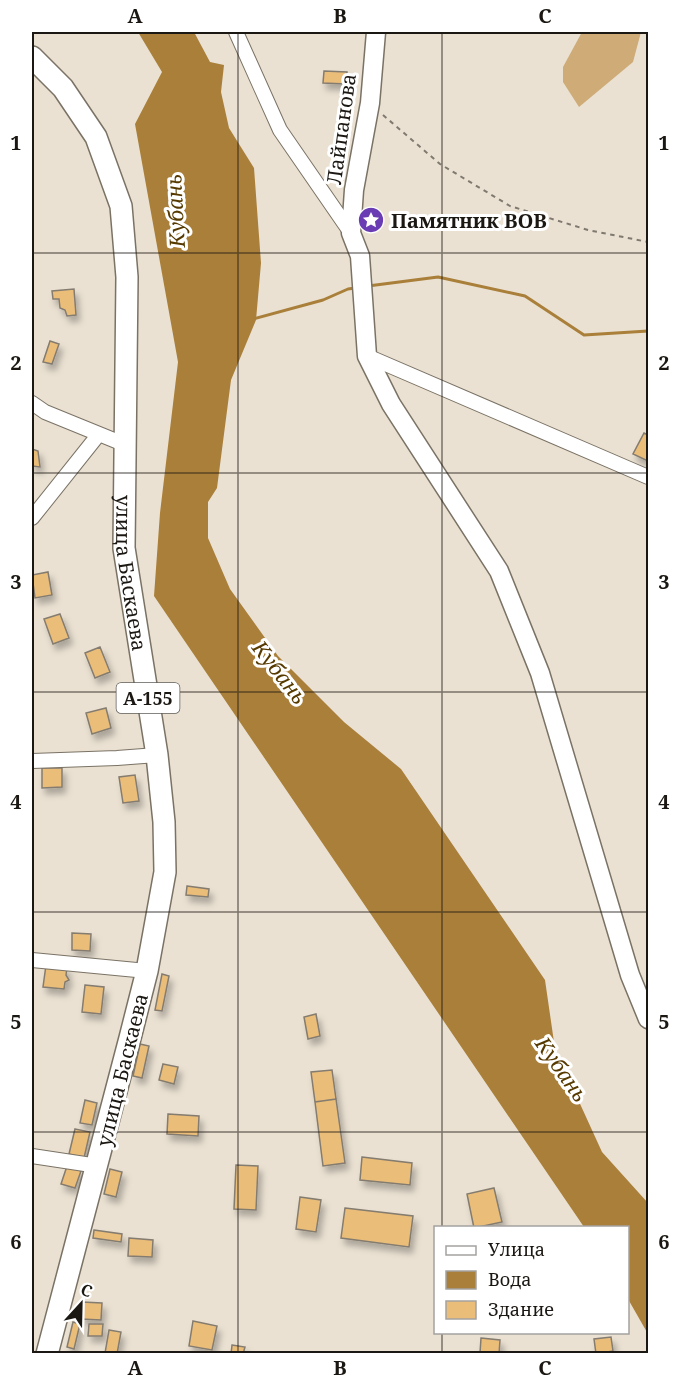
<svg xmlns="http://www.w3.org/2000/svg" width="680" height="1385" font-family="'Noto Serif',serif">
  <defs>
    <filter id="shadow"><feDropShadow dx="3.5" dy="6" stdDeviation="3" flood-color="#0004"/></filter>
  </defs>
  <rect width="100%" height="100%" fill="#eae1d2"/>
  <path fill="#ceab77" d="M582 32H641L633 62 579 107 563 82V67Z"/>
  <path fill="#a97f3a" d="M138 32H194L210 62 224 65 221 92 229 128 254 168 261 263 256 320 231 380 217 488 208 502V538L230 589 278 656 344 722 401 769 545 980 555 1049 602 1152 648 1203V1334L628 1299V1228L584 1227 154 596 160 513 178 362 135 124 162 72Z"/>
  <g fill="none" stroke-linecap="round" stroke-linejoin="round">
    <path stroke="#a97f3a" stroke-width="3" d="M368 286 438 277 525 296 584 335 648 331
      M253 319 323 300 348 289 355 288"/>
  </g>
  <path fill="#eabd79" stroke="#857c70" stroke-width="1.5" filter="url(#shadow)" d="M324 71 347 72 346 84 323 83Z
    M74 289 76 315 67 316 65 310 60 308 59 299H53L52 291Z
    M50 341 59 344 52 364 43 362Z
    M644 433 648 435V461L633 454Z
    M32 449 38 451 40 467 32 466Z
    M48 572 52 595 35 598 32 575Z
    M60 614 69 638 53 644 44 619Z
    M100 647 110 672 95 678 85 653Z
    M106 708 111 728 92 734 86 713Z
    M42 768H62V787L42 788Z
    M135 775 139 801 123 803 119 777Z
    M187 886 209 889 208 897 186 895Z
    M72 933 91 934 90 951 72 950Z
    M46 965 67 968 66 975 69 980 65 982 64 989 43 987Z
    M162 974 169 976 162 1011 155 1010Z
    M85 985 104 987 101 1014 82 1012Z
    M316 1014 320 1036 308 1039 304 1017Z
    M140 1044 149 1046 142 1078 133 1076Z
    M163 1064 178 1067 174 1084 159 1080Z
    M332 1070 336 1099 315 1102 311 1072Z
    M336 1099 345 1163 323 1166 315 1102Z
    M85 1100 97 1103 92 1125 80 1123Z
    M168 1114 199 1116 198 1136 167 1134Z
    M75 1129 90 1132 84 1158 69 1154Z
    M362 1157 412 1163 410 1185 360 1180Z
    M236 1165 258 1166 256 1210 234 1209Z
    M67 1166 81 1171 75 1188 61 1184Z
    M110 1169 122 1172 116 1197 104 1194Z
    M494 1188 502 1222 474 1228 467 1194Z
    M300 1197 321 1200 316 1232 296 1229Z
    M345 1208 413 1216 409 1247 341 1238Z
    M94 1230 122 1234 121 1242 93 1238Z
    M129 1238 153 1240 152 1257 128 1256Z
    M82 1302 102 1303 101 1320 81 1319Z
    M193 1321 217 1326 212 1350 189 1346Z
    M73 1322 80 1324 74 1349 67 1347Z
    M89 1324H103L102 1336H88Z
    M109 1330 121 1332 117 1354 105 1353Z
    M611 1337 613 1351 596 1354 594 1339Z
    M481 1338 500 1340 499 1354 480 1353Z
    M232 1345 245 1347 243 1354H231Z"/>
  <g fill="none" stroke-linecap="round" stroke-linejoin="round">
    <g stroke="#7a7265" stroke-width="16">
      <path id="street" d="M236 32 280 130 351 233
        M367 356 648 477
        M32 403 45 412 126 445
        M32 518 99 434
        M32 761 117 758 157 755
        M32 960 147 971
        M32 1156 98 1166"/>
    </g>
    <g stroke="#7a7265" stroke-width="21">
      <path id="secondary" d="M376 32 370 103 354 190 351 233 360 256 367 356 391 404 499 571 540 673 630 975 648 1019"/>
    </g>
    <g stroke="#7a7265" stroke-width="24">
      <g id="primary">
        <path id="s1" d="M32 57 63 88 96 137 121 206 127 277 124 548 157 755 164 822 165 872 147 971 130 1038 47 1354"/>
      </g>
    </g>
    <path stroke="#7f796f" stroke-width="2" stroke-dasharray="4.5 4.5" stroke-linecap="butt" d="M383 115 440 164 510 206 588 230 648 242"/>
    <use href="#street" stroke="#fff" stroke-width="14"/>
    <use href="#secondary" stroke="#fff" stroke-width="18"/>
    <use href="#primary" stroke="#fff" stroke-width="21"/>
  </g>
  <path fill="none" stroke="#1b1712" stroke-width="1.5" stroke-opacity="0.55" d="M238 32V1354M442 32V1228M32 253H648M32 473H648M32 692H648M32 912H648M32 1132H648M442 1332V1354"/>
  <defs>
    <g id="sight-disc" transform="scale(1.35)"><circle r="9.5" fill="#6a3cb4" stroke="#fff"/><path d="M0-6L1.8-2.2L6-1.7L2.9 1.2L3.7 5.4L0 3.3L-3.7 5.4L-2.9 1.2L-6-1.7L-1.8-2.2Z" fill="#fff"/></g>
  </defs>
  <g fill-rule="evenodd">
    <use href="#sight-disc" x="371" y="220"/>
  </g>
  <g text-anchor="middle" dominant-baseline="central" stroke-width="6" stroke-linejoin="round" paint-order="stroke">
    <rect fill="#fff" stroke="#5f5d59" stroke-width="1.5" x="116.5" y="683" width="63" height="30" rx="4.5"/>
    <g font-size="18" font-weight="bold" fill="#1b1712">
      <text x="148" y="698">А-155</text>
    </g>
    <g font-size="20" fill="#1b1712" stroke="#fff">
      <text transform="translate(341 129) rotate(-82)">Лайпанова</text>
      <text stroke="none"><textPath href="#s1" startOffset="544">улица Баскаева</textPath></text>
      <text transform="translate(122 1070) rotate(-76)">улица Баскаева</text>
    </g>
    <g font-size="20" font-weight="bold" fill="#1b1712" stroke="#fff" text-anchor="start">
      <text x="391" y="220">Памятник ВОВ</text>
    </g>
    <g font-size="21" font-style="italic" fill="#573a00" stroke="#fff">
      <text transform="translate(175 211) rotate(-93)">Кубань</text>
      <text transform="translate(280 672) rotate(52)">Кубань</text>
      <text transform="translate(562 1069) rotate(55)">Кубань</text>
    </g>
  </g>
  <rect width="680" height="1385" fill="none" stroke="#ffffff" stroke-width="66"/>
  <rect x="434" y="1226" width="195" height="108" fill="#ffffff" stroke="#a4a2a0" stroke-width="1.5"/>
  <rect x="446" y="1246" width="30" height="9" fill="#ffffff" stroke="#a4a2a0" stroke-width="1.5"/>
  <text x="488" y="1256" font-size="18" fill="#1b1712">Улица</text>
  <rect x="446" y="1271" width="30" height="18" fill="#a97f3a" stroke="#a4a2a0" stroke-width="1.5"/>
  <text x="488" y="1286" font-size="18" fill="#1b1712">Вода</text>
  <rect x="446" y="1301" width="30" height="18" fill="#eabd79" stroke="#a4a2a0" stroke-width="1.5"/>
  <text x="488" y="1316" font-size="18" fill="#1b1712">Здание</text>
  <g transform="translate(81 1304) rotate(22)" stroke="#ffffff" stroke-width="4.5" paint-order="stroke">
  <path d="M0-4.5L10 22L0 15L-10 22Z" fill="#1b1712"/>
  <text y="-9" font-size="16" font-weight="bold" text-anchor="middle" fill="#1b1712">С</text>
  </g>
  <rect x="33" y="33" width="614" height="1319" fill="none" stroke="#1b1712" stroke-width="2"/>
  <g font-size="20" text-anchor="middle" font-weight="bold" fill="#1b1712">
    <text x="135" y="23">A</text>
    <text x="340" y="23">B</text>
    <text x="545" y="23">C</text>
    <text x="16" y="150">1</text>
    <text x="664" y="150">1</text>
    <text x="16" y="370">2</text>
    <text x="664" y="370">2</text>
    <text x="16" y="589">3</text>
    <text x="664" y="589">3</text>
    <text x="16" y="809">4</text>
    <text x="664" y="809">4</text>
    <text x="16" y="1029">5</text>
    <text x="664" y="1029">5</text>
    <text x="16" y="1249">6</text>
    <text x="664" y="1249">6</text>
    <text x="135" y="1375">A</text>
    <text x="340" y="1375">B</text>
    <text x="545" y="1375">C</text>
  </g>
</svg>
